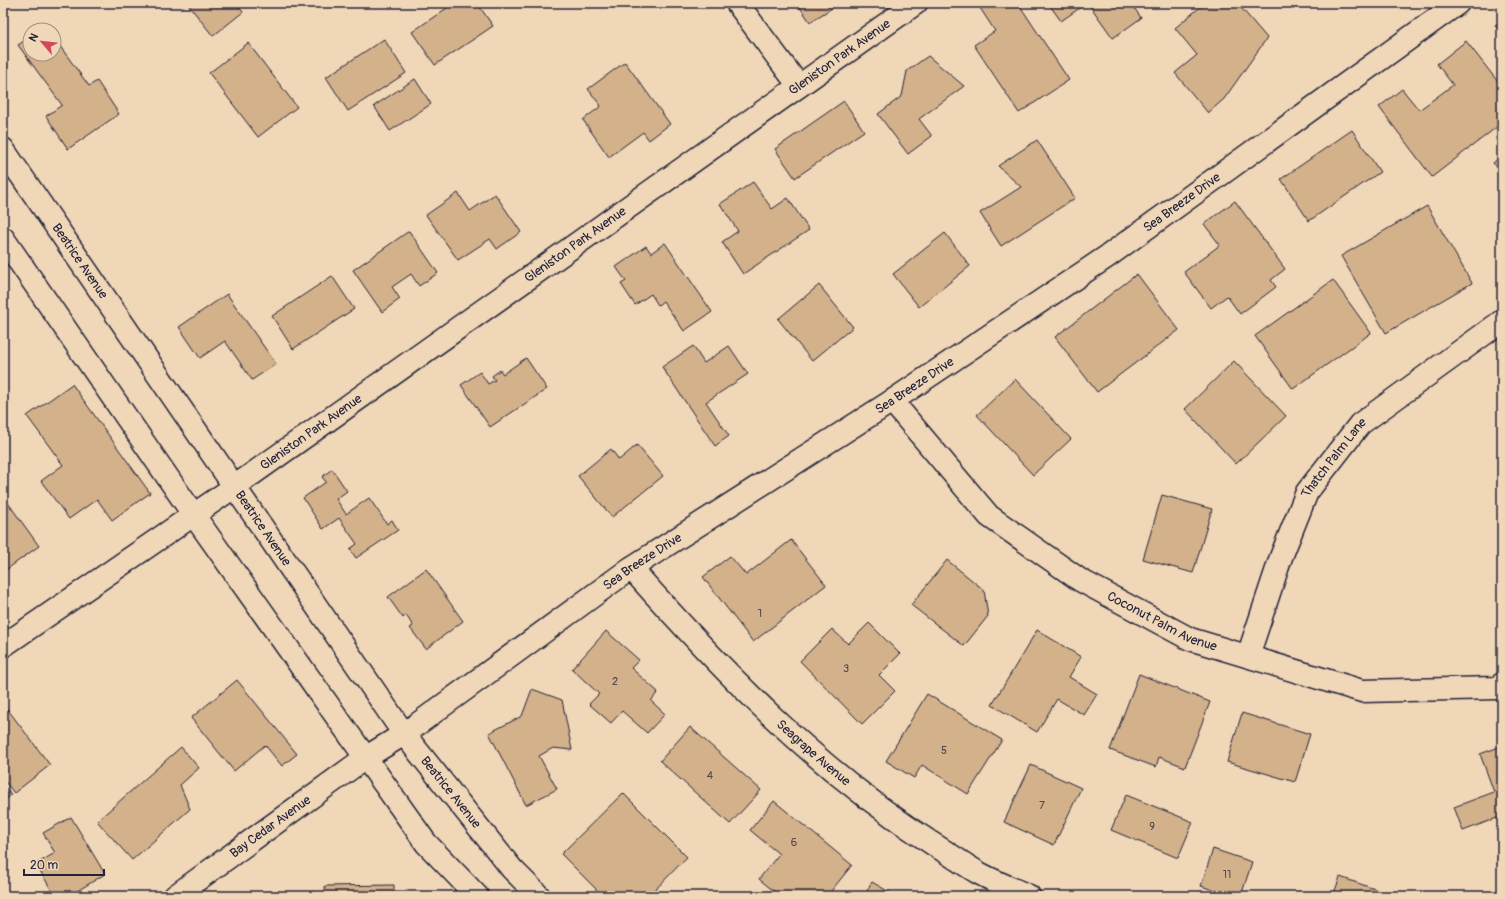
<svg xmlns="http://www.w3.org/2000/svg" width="1505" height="899" font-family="Pangolin,sans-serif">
  <rect width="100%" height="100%" fill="#f0d7b7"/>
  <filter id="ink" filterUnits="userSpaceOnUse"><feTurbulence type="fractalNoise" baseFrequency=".025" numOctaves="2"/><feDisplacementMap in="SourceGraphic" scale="8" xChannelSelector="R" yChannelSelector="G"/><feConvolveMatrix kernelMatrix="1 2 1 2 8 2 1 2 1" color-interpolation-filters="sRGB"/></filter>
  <g filter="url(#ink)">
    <path fill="#d3b18a" stroke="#22223b" d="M187 3H236L243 12 213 36Z
      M454 3H477L493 26 435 65 412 32Z
      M505 3H513L507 7Z
      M797 3H840L810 22Z
      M988 3H1018L1069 80 1019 113 974 45 995 31 980 8Z
      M1048 3H1087L1061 21Z
      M1088 3H1131L1141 18 1113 38Z
      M1205 3H1237L1267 38 1224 99 1208 113 1175 73 1197 55 1175 28Z
      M1502 20V35L1495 25Z
      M45 26 48 30H39Z
      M30 37V54H54V38L89 86 97 81 119 114 68 149 46 116 62 105 18 45Z
      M384 39 406 73 348 111 326 77Z
      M1466 41 1502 87V123L1432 177 1379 107 1402 89 1419 110 1453 85 1437 64Z
      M248 43 297 107 258 137 209 73Z
      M928 56 964 86 919 119 932 136 908 154 878 114 902 96 907 71Z
      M625 62 670 124 649 140 643 132 609 157 583 120 601 106 588 89Z
      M415 79 431 104 390 131 374 106Z
      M844 101 864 131 795 178 775 149Z
      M1352 130 1380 172 1309 221 1281 179Z
      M1037 140 1075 198 1001 246 980 213 1021 187 998 166Z
      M1502 155V173L1493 163Z
      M753 182 772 209 788 198 809 230 743 274 722 242 738 231 720 204Z
      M458 193 470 211 495 194 521 232 497 249 490 239 458 260 426 215Z
      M1235 201 1285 269 1271 280 1276 287 1240 314 1227 296 1211 308 1184 272 1220 245 1204 224Z
      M1427 206 1472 283 1386 333 1341 256Z
      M409 231 438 273 419 286 411 274 392 287 400 299 382 312 353 270Z
      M945 233 970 266 919 307 893 274Z
      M665 243 712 312 684 331 663 301 658 305 651 294 635 305 621 284 626 281 616 267 646 246 651 253Z
      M1137 274 1179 330 1097 392 1055 337Z
      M332 276 354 309 293 349 272 316Z
      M1333 280 1371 333 1293 389 1255 336Z
      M819 285 853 327 812 361 778 319Z
      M227 294 276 364 252 380 225 341 200 358 179 327Z
      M693 346 704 363 729 346 748 374 706 402 729 436 715 446 662 367Z
      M526 358 547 389 490 427 461 385 480 372 488 384 495 380 492 376 500 370 503 374Z
      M1234 361 1286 416 1236 464 1185 409Z
      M1015 379 1071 439 1033 475 977 415Z
      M72 384 150 493 112 520 97 499 69 519 41 481 63 465 27 416Z
      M637 445 663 476 612 517 578 476 611 449 619 460Z
      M332 469 347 491 336 499 346 514 369 498 387 524 392 520 398 530 356 558 350 549 357 544 339 518 323 529 303 498 326 482 322 477Z
      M1162 495 1212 509 1193 573 1143 559Z
      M3 496 39 546 3 572Z
      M791 540 826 585 753 642 703 577 730 556 746 575Z
      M947 560 984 590 988 616 964 646 911 605Z
      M426 569 463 621 426 649 410 628 413 626 406 615 403 618 388 597Z
      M869 623 900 654 879 675 895 691 862 724 800 661 832 629 848 644Z
      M1037 630 1081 657 1069 677 1097 694 1084 715 1057 699 1037 732 992 705Z
      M606 631 639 660 631 668 658 692 651 701 665 714 647 733 622 711 611 723 589 704 599 694 572 669Z
      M1139 674 1210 702 1185 767 1159 757 1156 767 1110 750Z
      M237 680 297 754 282 766 265 745 234 771 191 718Z
      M532 689 562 700 572 750 553 748 539 756 557 789 526 805 489 733 522 716Z
      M927 694 1002 740 968 794 922 765 914 778 886 761Z
      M5 706 50 765 14 793 3 779V708Z
      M1242 713 1310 734 1295 782 1227 762Z
      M690 727 761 790 730 824 660 761Z
      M1502 746V816L1463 831 1454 807 1494 792 1480 754Z
      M181 747 199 768 180 785 190 809 132 860 97 821Z
      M1031 765 1081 788 1054 845 1004 822Z
      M3 785 11 795 3 802Z
      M623 793 687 857 649 896H603L561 854Z
      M1126 795 1193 822 1178 858 1111 830Z
      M774 801 852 865 827 896H780L759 879 779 854 750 830Z
      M71 817 105 874 69 896H55L36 864 55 853 43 833Z
      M1213 849 1252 862 1241 896H1231L1201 886Z
      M1340 877 1395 896H1333Z
      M872 882 896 896H864Z
      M394 885V896H325V886Z"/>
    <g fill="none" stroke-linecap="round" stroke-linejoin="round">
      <g stroke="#22223b" stroke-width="25">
        <g id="minor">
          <path d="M737 3 799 86"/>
          <path id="s1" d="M892 401 989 516 1080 580 1190 639 1362 691 1497 688 1502 684"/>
          <path id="s2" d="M631 568C722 671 816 769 933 844 948 853 962 863 977 872 993 881 1011 888 1029 896"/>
          <path id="s3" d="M3 646 234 487 916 3"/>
          <path id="s4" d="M1248 656 1281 557 1307 492 1360 424 1502 321"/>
          <path id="s5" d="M175 896 365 758 404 734 631 568 892 401 1108 256 1458 3"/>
        </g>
      </g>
      <g stroke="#22223b" stroke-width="25">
        <g id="secondary">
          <path id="s6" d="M3 149 404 734 512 869 539 896"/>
          <path d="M3 238 193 514 426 843 477 896"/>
        </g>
      </g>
      <use href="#minor" stroke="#f0d7b7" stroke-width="22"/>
      <use href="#secondary" stroke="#f0d7b7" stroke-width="22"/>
    </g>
  </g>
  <g text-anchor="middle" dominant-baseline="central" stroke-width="3" stroke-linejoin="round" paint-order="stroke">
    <g font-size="11" fill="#4e464f">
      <text x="760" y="613">1</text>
      <text x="846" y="668">3</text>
      <text x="615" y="681">2</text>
      <text x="944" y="750">5</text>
      <text x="710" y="775">4</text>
      <text x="1042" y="805">7</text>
      <text x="1152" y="826">9</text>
      <text x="794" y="842">6</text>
      <text x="1227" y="874">11</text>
    </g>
    <g font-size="13" fill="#22223b" stroke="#f0d7b7">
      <text stroke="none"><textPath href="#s3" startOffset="1023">Gleniston Park Avenue</textPath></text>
      <text stroke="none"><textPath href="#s5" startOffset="1223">Sea Breeze Drive</textPath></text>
      <text stroke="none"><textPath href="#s3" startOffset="699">Gleniston Park Avenue</textPath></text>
      <text stroke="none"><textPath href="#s6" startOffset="136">Beatrice Avenue</textPath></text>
      <text stroke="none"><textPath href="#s5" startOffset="899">Sea Breeze Drive</textPath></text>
      <text stroke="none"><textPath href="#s3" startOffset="375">Gleniston Park Avenue</textPath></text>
      <text stroke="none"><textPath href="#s4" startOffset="218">Thatch Palm Lane</textPath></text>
      <text stroke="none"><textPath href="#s6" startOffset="460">Beatrice Avenue</textPath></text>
      <text stroke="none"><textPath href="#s5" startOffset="575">Sea Breeze Drive</textPath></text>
      <text stroke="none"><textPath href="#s1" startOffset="354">Coconut Palm Avenue</textPath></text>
      <text stroke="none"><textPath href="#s2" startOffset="260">Seagrape Avenue</textPath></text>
      <text stroke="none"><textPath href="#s6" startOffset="784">Beatrice Avenue</textPath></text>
      <text stroke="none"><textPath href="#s5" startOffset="118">Bay Cedar Avenue</textPath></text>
    </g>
  </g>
  <rect width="1505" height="899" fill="none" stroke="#f0d7b7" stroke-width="16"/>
  <rect x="8" y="8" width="1489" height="883" fill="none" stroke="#22223b" stroke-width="1.5" filter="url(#ink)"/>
  <g transform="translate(42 42) rotate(298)"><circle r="19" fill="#f0d7b7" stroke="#9e8f85"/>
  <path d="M0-3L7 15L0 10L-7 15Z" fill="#d1495b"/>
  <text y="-6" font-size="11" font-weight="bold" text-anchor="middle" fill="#22223b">N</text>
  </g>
  <path d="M24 869v6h80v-6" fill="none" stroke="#22223b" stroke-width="2"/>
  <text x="30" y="869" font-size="12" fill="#22223b" stroke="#f0d7b7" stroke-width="3" paint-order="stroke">20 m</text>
</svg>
